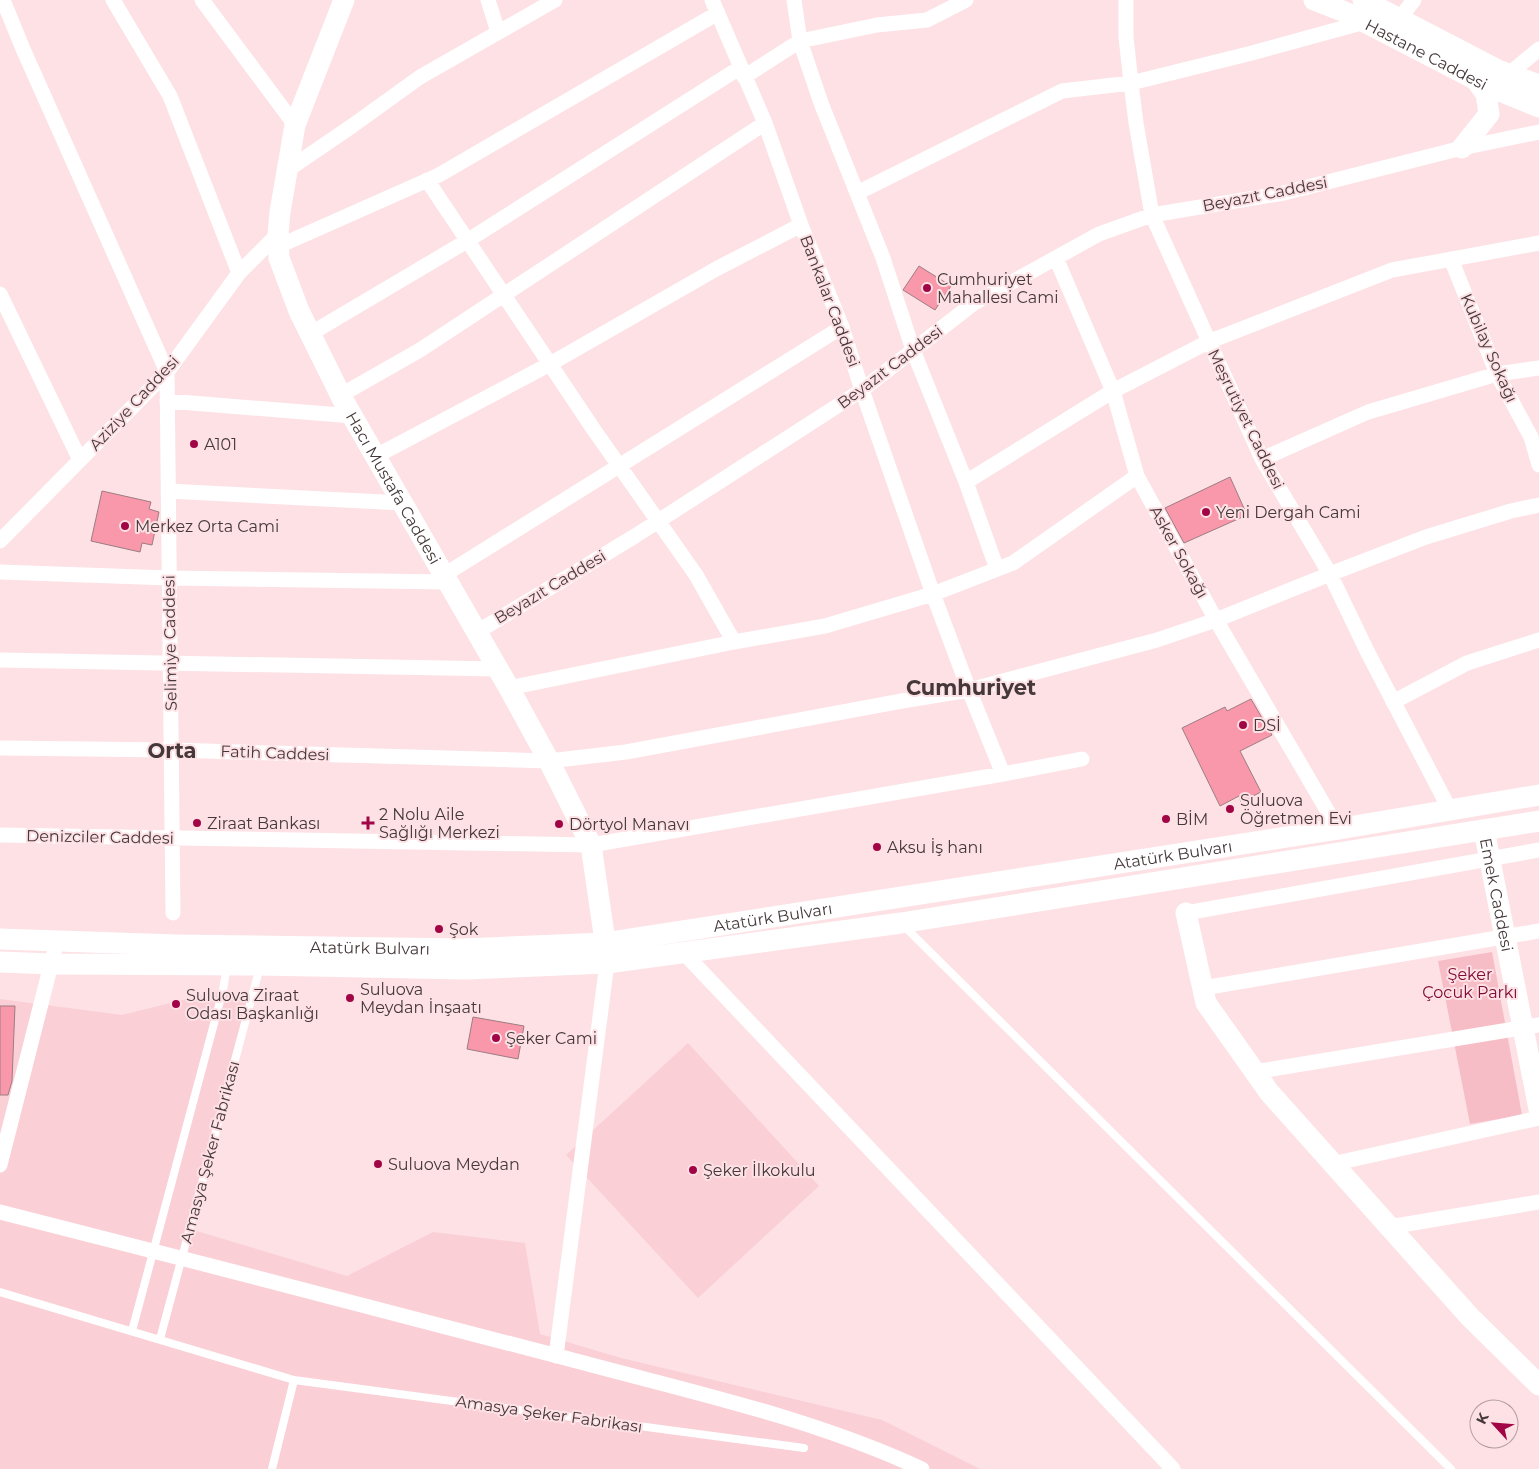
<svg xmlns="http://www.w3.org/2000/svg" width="1539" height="1469" font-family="Montserrat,sans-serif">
  <rect width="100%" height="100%" fill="#fde1e5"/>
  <path fill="#facfd6" d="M223 990 251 998 190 1229 347 1276 433 1232 525 1243 540 1334 621 1358 882 1420 980 1469H0V999L122 1015Z
    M688 1043 819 1186 698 1298 566 1155Z"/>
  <path fill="#f7bdc7" d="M1492 952 1522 1115 1470 1124 1438 961Z"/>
  <path fill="#f998ab" stroke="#9c7d82" d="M919 266 951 286 935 310 903 290Z
    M1230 477 1247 515 1184 543 1165 508Z
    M102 491 151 502 149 509 159 512 152 545 142 543 140 552 91 541Z
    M1251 699 1272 735 1240 751 1261 792 1241 802 1239 796 1220 806 1182 728 1225 707 1227 711Z
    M0 1006H15L12 1081 8 1095H0Z
    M473 1017 524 1026 518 1059 467 1049Z"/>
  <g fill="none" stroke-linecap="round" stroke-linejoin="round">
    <path stroke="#fff" stroke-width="8" d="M904 926 1451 1469
      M0 1292 294 1380 272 1469
      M132 1331 223 990 227 966
      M160 1339 260 967
      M294 1380 804 1448"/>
    <path stroke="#fff" stroke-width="15" d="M3 0 23 49 167 372 173 913
      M113 0 170 96 239 273
      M202 0 295 125
      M488 0 498 32
      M712 0 765 123 801 225 842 327 862 390 933 594 969 690 1003 774
      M794 0 800 41 821 103 883 258 913 350 966 482 997 569
      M1126 0V37L1131 83 1136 123 1152 215 1262 459 1330 574 1368 653 1450 810
      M1399 19 1414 0
      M1509 74 1539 49
      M744 77 800 41 877 25 927 20 966 0
      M286 171 352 126 420 77 555 0
      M427 180 594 430 696 575 734 642
      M857 193 1062 91 1131 83 1252 53 1365 22
      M279 246 439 175 718 13
      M1056 258 1113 391 1137 476 1216 620 1338 829
      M1451 259 1497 374 1531 437 1539 465
      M0 294 80 460
      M310 334 467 241 741 67
      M341 395 420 350 765 123
      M167 401 353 416
      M376 456 550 364 716 269 801 225
      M1262 459 1368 412 1497 374 1539 368
      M966 482 1113 391 1208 342 1392 270 1539 243
      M168 491 403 503
      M0 541 167 372 239 273 278 234
      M0 572 169 578 448 582
      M444 575 842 327
      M477 632 635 536 862 390 974 303 1099 234 1152 215 1284 193 1462 148 1539 132
      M0 660 498 669
      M509 688 734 642 825 626 933 594 1013 563 1137 476
      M1393 702 1467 663 1539 640
      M0 748 171 750 549 761 626 752 902 701 969 690 1157 640 1216 620 1330 574 1426 537 1511 511 1539 505
      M0 835 591 845 1003 774 1082 759
      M1186 913 1539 850
      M683 952 1173 1469
      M1203 988 1539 931
      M1254 1072 1539 1025
      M1332 1164 1539 1118
      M0 1165 57 941
      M0 1212C190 1260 379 1309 569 1359 687 1391 810 1417 922 1469
      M1389 1227 1539 1202
      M556 1356 607 963"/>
    <g stroke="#fff" stroke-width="21">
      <path id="s1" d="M344 0 295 125 280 212 278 234 279 258 299 311 343 400 509 688 549 761 591 845 607 955"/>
      <path id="s2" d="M1314 0 1345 12 1490 87 1539 107"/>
      <path d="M1363 0 1500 71 1539 85"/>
      <path d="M1462 148 1489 114 1486 94 1476 80"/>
      <path id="s3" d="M1484 830 1539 1109"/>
      <path d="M1186 913 1206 1003 1269 1092 1469 1316 1539 1385"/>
      <path id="s4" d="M0 939 176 945 463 949 605 943 1338 829 1539 795"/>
      <path d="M0 962 52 964 260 965 466 969 607 963 901 923 1539 821"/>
    </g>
  </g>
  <g fill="#a10545" stroke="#fde1e5" stroke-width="2">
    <circle cx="927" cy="288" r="5"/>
    <circle cx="194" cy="444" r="5"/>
    <circle cx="1206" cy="512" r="5"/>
    <circle cx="125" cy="526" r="5"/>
    <circle cx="1243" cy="725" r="5"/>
    <circle cx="1230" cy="809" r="5"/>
    <circle cx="1166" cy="819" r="5"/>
    <circle cx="197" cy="823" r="5"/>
    <path d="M365.5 815.5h5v5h5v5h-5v5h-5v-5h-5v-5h5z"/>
    <circle cx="559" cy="824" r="5"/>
    <circle cx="877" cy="847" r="5"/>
    <circle cx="439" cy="929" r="5"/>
    <circle cx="350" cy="998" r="5"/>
    <circle cx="176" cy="1004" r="5"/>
    <circle cx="496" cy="1038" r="5"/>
    <circle cx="378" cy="1164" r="5"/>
    <circle cx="693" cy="1170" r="5"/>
  </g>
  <g text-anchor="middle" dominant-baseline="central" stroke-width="4" stroke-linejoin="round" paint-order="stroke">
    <g font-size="16" fill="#45383a" stroke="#fde1e5">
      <text stroke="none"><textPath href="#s2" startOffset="125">Hastane Caddesi</textPath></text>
      <text transform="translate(1265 194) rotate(-11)">Beyazıt Caddesi</text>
      <text transform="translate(830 301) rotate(69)">Bankalar Caddesi</text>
      <text transform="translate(1489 348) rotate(66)">Kubilay Sokağı</text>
      <text transform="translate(890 367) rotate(-37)">Beyazıt Caddesi</text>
      <text transform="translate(134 403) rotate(-47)">Aziziye Caddesi</text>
      <text transform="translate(1246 419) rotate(64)">Meşrutiyet Caddesi</text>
      <text stroke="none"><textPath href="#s1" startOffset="526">Hacı Mustafa Caddesi</textPath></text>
      <text transform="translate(1179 552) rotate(61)">Asker Sokağı</text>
      <text transform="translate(550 587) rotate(-31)">Beyazıt Caddesi</text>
      <text transform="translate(170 643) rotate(-91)">Selimiye Caddesi</text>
      <text transform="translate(275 753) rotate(2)">Fatih Caddesi</text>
      <text transform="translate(100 837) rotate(1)">Denizciler Caddesi</text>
      <text stroke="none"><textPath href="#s4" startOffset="1180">Atatürk Bulvarı</textPath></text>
      <text stroke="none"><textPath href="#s3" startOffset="66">Emek Caddesi</textPath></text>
      <text stroke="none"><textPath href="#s4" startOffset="775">Atatürk Bulvarı</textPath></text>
      <text stroke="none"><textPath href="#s4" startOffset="370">Atatürk Bulvarı</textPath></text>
      <text transform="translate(210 1152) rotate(-75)">Amasya Şeker Fabrikası</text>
      <text transform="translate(549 1414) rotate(8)">Amasya Şeker Fabrikası</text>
    </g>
    <g font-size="16" fill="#45383a" stroke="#fde1e5" text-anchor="start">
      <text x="937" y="279">Cumhuriyet<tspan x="937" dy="18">Mahallesi Cami</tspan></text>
      <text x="204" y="444">A101</text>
      <text x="1216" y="512">Yeni Dergah Cami</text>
      <text x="135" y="526">Merkez Orta Cami</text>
      <text x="1253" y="725">DSİ</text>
      <text x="1240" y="800">Suluova<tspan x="1240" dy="18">Öğretmen Evi</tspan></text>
      <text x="379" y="814">2 Nolu Aile<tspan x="379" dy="18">Sağlığı Merkezi</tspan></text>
      <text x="1176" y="819">BİM</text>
      <text x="207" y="823">Ziraat Bankası</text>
      <text x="569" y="824">Dörtyol Manavı</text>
      <text x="887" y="847">Aksu İş hanı</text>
      <text x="449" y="929">Şok</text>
      <text x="360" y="989">Suluova<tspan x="360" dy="18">Meydan İnşaatı</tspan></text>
      <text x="186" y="995">Suluova Ziraat<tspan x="186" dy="18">Odası Başkanlığı</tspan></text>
      <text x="506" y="1038">Şeker Cami</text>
      <text x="388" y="1164">Suluova Meydan</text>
      <text x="703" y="1170">Şeker İlkokulu</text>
    </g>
    <g font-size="16" fill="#800b36" stroke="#fde1e5">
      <text x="1470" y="974">Şeker<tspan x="1470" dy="18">Çocuk Parkı</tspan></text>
    </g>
    <g font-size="21" font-weight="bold" fill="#45383a" stroke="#fde1e5">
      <text x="971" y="687">Cumhuriyet</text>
      <text x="172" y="750">Orta</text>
    </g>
  </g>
  <g transform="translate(1494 1424) rotate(296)"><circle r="24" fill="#fde1e5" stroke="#b39da1"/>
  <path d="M0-4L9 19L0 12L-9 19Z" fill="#a10545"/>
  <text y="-8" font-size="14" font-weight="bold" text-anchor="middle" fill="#45383a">K</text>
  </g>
</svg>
